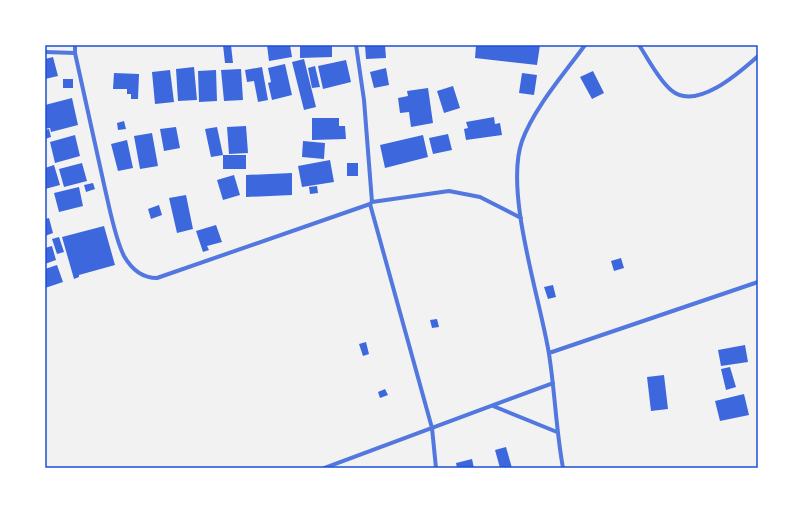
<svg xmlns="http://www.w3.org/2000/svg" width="803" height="513" font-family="'Sofia Sans Condensed',sans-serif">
  <rect width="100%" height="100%" fill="#f2f2f2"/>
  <path fill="#3d67dc" d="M223 45H231L233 63H225Z
    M267 45H290L292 57 269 61Z
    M300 45H332V57L300 58Z
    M365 45H385L386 58 366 59Z
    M476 45H540L537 65 475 58Z
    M53 57 58 76 45 79V59Z
    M304 59 316 107 304 110 292 62Z
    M346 60 351 82 323 89 318 66Z
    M285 64 292 95 272 100 268 83 271 82 268 68Z
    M315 66 320 87 312 88 308 68Z
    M194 67 197 100 178 101 176 69Z
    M262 67 268 100 258 102 254 81 247 82 245 70Z
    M386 68 389 85 374 88 370 72Z
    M241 69 243 100 224 101 221 70Z
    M170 70 174 102 155 104 152 72Z
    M216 70 217 101 199 102 198 71Z
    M593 71 604 93 592 99 580 77Z
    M114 73 139 74 138 99H131V94H127V89H113Z
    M522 73 537 75 534 95 519 93Z
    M63 79H73V88H63Z
    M453 86 460 108 444 113 437 91Z
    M428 88 433 123 411 127 409 112 400 113 398 98 408 96 407 91Z
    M72 98 78 125 51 132 50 128 45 129V105Z
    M494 117 495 124 500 123 502 135 466 140 464 129 468 128 466 122Z
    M312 118H339V126H345L346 139 312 140Z
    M124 121 126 129 118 130 117 123Z
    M246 126 248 153 229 154 227 127Z
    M176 127 180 148 164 151 160 129Z
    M217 127 223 155 211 157 205 129Z
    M49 129 51 137 45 139V130Z
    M152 133 158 166 140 169 134 136Z
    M448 134 452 150 433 154 429 138Z
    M75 135 80 156 55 163 50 142Z
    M423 135 428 157 385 168 380 145Z
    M127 140 133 168 118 171 111 144Z
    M303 141 325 143 324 159 302 157Z
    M223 155H246V169H223Z
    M330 160 334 182 302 187 298 166Z
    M82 163 87 181 64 187 59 169Z
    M347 163H358V176H347Z
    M54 165 60 185 45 189V168Z
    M292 173V195L246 197V175Z
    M234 175 240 195 223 200 217 180Z
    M93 183 95 189 86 192 84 185Z
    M317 186 318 193 310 194 309 187Z
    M79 187 83 206 59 212 54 193Z
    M186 195 193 229 177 233 169 198Z
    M159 205 162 215 151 219 148 209Z
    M49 218 53 233 45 236V219Z
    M216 225 222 242 207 246 209 250 203 252 196 231Z
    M104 226 115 265 79 275V277L74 279 62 237Z
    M59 237 64 252 57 254 52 239Z
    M52 246 56 260 45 264V248Z
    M621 258 624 268 614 271 611 261Z
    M57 265 63 282 45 288V269Z
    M553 285 556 297 548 299 544 287Z
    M437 319 439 327 432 328 430 320Z
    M366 342 369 354 363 356 359 344Z
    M745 345 748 362 721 366 718 350Z
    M730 367 736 387 726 390 721 369Z
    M664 375 668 409 651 411 647 377Z
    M385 389 388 395 380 398 378 392Z
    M744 394 749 415 720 421 715 401Z
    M506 447 512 468H500L495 450Z
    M472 459 474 468H457L456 463Z"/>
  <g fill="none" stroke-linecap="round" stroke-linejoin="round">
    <path stroke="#5277de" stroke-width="4" d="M75 45V53C85 98 95 144 105 189 110 210 115 238 124 256 132 270 142 278 157 278L370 204
      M356 45 364 100 372 202 370 204 432 428 436 468
      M639 45C649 60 658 79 671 90 696 112 740 72 758 56
      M45 52 75 53
      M372 202 449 191 480 197 521 218
      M549 353 758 282
      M493 406 557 432
      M324 468 553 383
      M563 468C556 430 555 392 549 354 540 298 504 192 522 141 534 108 564 74 585 45"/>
  </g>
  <rect width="803" height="513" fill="none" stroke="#ffffff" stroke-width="92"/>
  <rect x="46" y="46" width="711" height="421" fill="none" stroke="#1d4ed8" stroke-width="1.5"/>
</svg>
